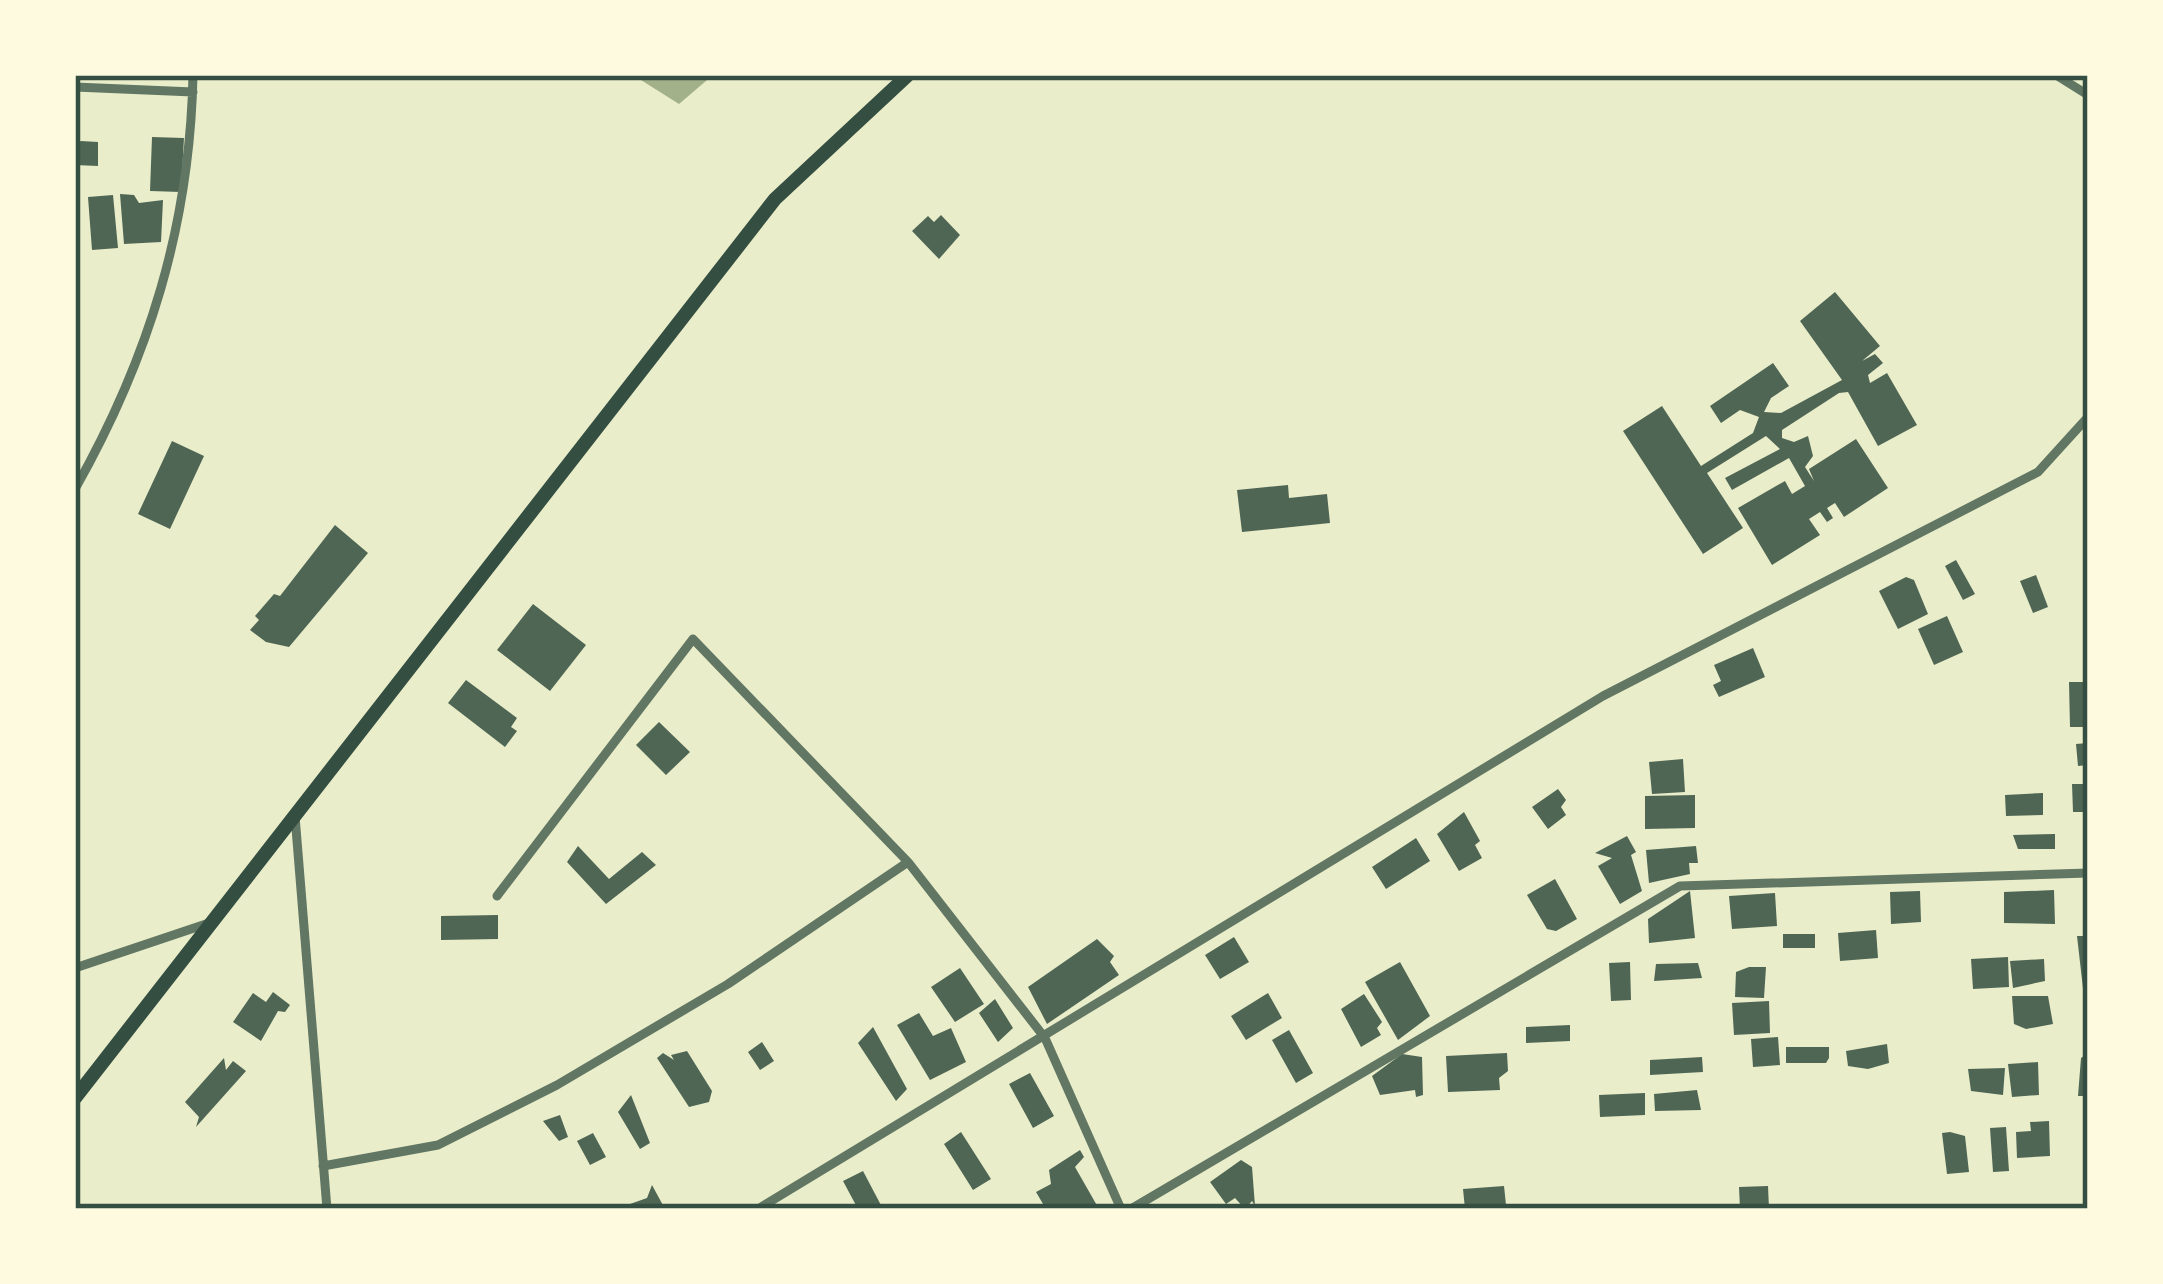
<svg xmlns="http://www.w3.org/2000/svg" width="2163" height="1284" font-family="'Space Grotesk',sans-serif">
  <rect width="100%" height="100%" fill="#e9edc9"/>
  <path fill="#a3b18a" d="M633 75H713L679 104Z"/>
  <path fill="#4f6655" d="M152 137 184 138 181 192 150 191Z
    M81 141 98 142V166L75 165V144Z
    M120 194 134 195 139 203 163 200 161 242 124 244Z
    M113 195 118 248 92 250 88 197Z
    M941 215 960 235 939 259 912 231 928 216 934 222Z
    M1835 292 1880 346 1862 361 1875 354 1883 363 1868 375 1870 383 1887 373 1917 425 1878 446 1848 392 1839 393 1782 430V438L1794 442 1808 436 1813 456 1805 467 1814 481 1809 469 1856 439 1888 488 1844 517 1835 503 1827 508 1833 518 1827 522 1820 512 1809 519 1820 535 1772 565 1738 508 1785 481 1792 494 1805 486 1789 458 1732 490 1725 478 1780 449 1766 436 1707 473 1743 528 1703 554 1623 431 1662 406 1701 466 1753 433 1759 417 1740 410 1721 423 1710 406 1773 363 1789 386 1771 398 1764 412 1781 413 1842 380 1800 321Z
    M172 441 204 456 170 529 138 514Z
    M1288 485 1289 498 1327 494 1330 523 1242 532 1237 490Z
    M335 525 368 553 289 647 266 642 250 630 259 620 255 616 274 594 280 596Z
    M1956 560 1975 594 1963 600 1945 566Z
    M2036 575 2048 607 2033 613 2020 581Z
    M1906 577 1914 580 1928 614 1898 629 1879 591Z
    M533 604 586 645 550 691 497 650Z
    M1947 616 1963 652 1934 665 1918 629Z
    M1753 648 1765 677 1719 697 1713 685 1721 681 1714 665Z
    M466 680 517 718 511 727 517 731 505 747 448 703Z
    M2069 682H2088V727H2070Z
    M659 722 690 752 666 775 636 745Z
    M2088 743V765L2078 766 2076 744Z
    M1683 759 1685 792 1652 794 1649 762Z
    M2072 784H2088V812H2073Z
    M1558 789 1566 800 1561 807 1566 815 1548 829 1532 807Z
    M2043 793V815L2006 816 2005 795Z
    M1695 795V828L1645 829V796Z
    M1464 812 1480 841 1475 845 1482 858 1459 871 1437 834Z
    M2055 834V849H2018L2013 835Z
    M1627 836 1636 852 1631 855 1642 891 1620 904 1598 866 1612 858 1595 853Z
    M1416 838 1430 861 1386 889 1372 867Z
    M578 846 609 879 642 852 656 865 606 904 567 862Z
    M1696 846 1698 863H1689L1690 874 1649 883 1646 850Z
    M1555 879 1577 919 1556 931 1547 929 1527 895Z
    M2054 890 2055 924 2004 923V892Z
    M1690 891 1695 938 1649 943 1648 919Z
    M1920 891 1921 922 1891 924 1890 892Z
    M1775 893 1777 926 1732 929 1729 896Z
    M498 915V939L441 940V916Z
    M1876 930 1878 958 1840 961 1838 933Z
    M1783 934H1815V948H1783Z
    M2077 936H2088V1006H2085Z
    M1234 937 1249 962 1220 979 1205 955Z
    M1097 939 1114 956 1110 962 1119 975 1047 1024 1028 987Z
    M2008 957 2009 987 1973 989 1971 959Z
    M2044 959 2045 981 2013 988 2010 961Z
    M1400 962 1430 1016 1398 1040 1365 982Z
    M1630 962 1631 1000 1611 1001 1609 963Z
    M1698 963 1702 978 1654 981 1656 964Z
    M1749 967H1766L1764 998 1735 997 1736 972Z
    M960 968 984 1004 955 1022 931 987Z
    M273 992 290 1005 285 1012 278 1011 261 1041 233 1022 253 993 266 1002Z
    M1268 993 1282 1018 1246 1040 1231 1016Z
    M1364 994 1382 1022 1377 1028 1381 1035 1361 1047 1341 1009Z
    M2012 996H2048L2053 1024 2026 1029 2014 1024Z
    M995 999 1013 1028 998 1042 979 1013Z
    M1769 1001 1770 1033 1734 1035 1732 1003Z
    M919 1013 933 1036 951 1028 966 1062 930 1080 897 1025Z
    M1570 1025V1041L1526 1043V1027Z
    M873 1027 907 1089 896 1101 858 1043Z
    M1289 1030 1313 1073 1296 1083 1272 1040Z
    M1778 1037 1780 1065 1753 1067 1751 1039Z
    M762 1042 774 1061 760 1070 748 1052Z
    M1887 1044 1889 1063 1868 1069 1848 1066 1846 1051Z
    M1786 1047H1829V1058L1826 1063H1786Z
    M687 1051 712 1091 709 1102 689 1107 657 1058 663 1053 674 1060 671 1055Z
    M1507 1053 1508 1071 1499 1078 1500 1090 1448 1092 1446 1056Z
    M2088 1053V1096H2078L2081 1058Z
    M1402 1054 1422 1057 1423 1095 1416 1097 1415 1090 1380 1095 1372 1076Z
    M1702 1057 1703 1072 1650 1075V1060Z
    M224 1058 226 1070 233 1061 246 1071 196 1127 199 1117 185 1102Z
    M2038 1062 2039 1095 2012 1097 2008 1064Z
    M2005 1068 2003 1095 1971 1091 1968 1069Z
    M1030 1073 1054 1116 1033 1128 1009 1084Z
    M1697 1090 1701 1110 1655 1111 1654 1094Z
    M1645 1093V1115L1600 1117 1599 1095Z
    M631 1095 650 1143 640 1149 618 1112Z
    M560 1115 568 1137 559 1141 543 1121Z
    M2049 1121 2050 1156 2017 1158 2016 1132 2031 1131 2030 1122Z
    M2006 1127 2009 1171 1993 1172 1990 1128Z
    M961 1132 991 1179 973 1190 944 1144Z
    M1950 1132 1965 1136 1969 1172 1947 1174 1942 1133Z
    M593 1133 606 1157 590 1165 577 1141Z
    M1080 1150 1084 1157 1075 1167 1099 1209H1046L1036 1192 1051 1184 1049 1170Z
    M1241 1160 1252 1167 1255 1206 1252 1201 1245 1209 1235 1198 1226 1204 1210 1182Z
    M863 1171 883 1209H858L843 1181Z
    M652 1185 665 1209H632L630 1204 647 1198Z
    M1504 1186 1506 1205 1465 1209 1463 1189Z
    M1768 1186 1769 1209H1740L1739 1187Z"/>
  <g fill="none" stroke-linecap="round" stroke-linejoin="round">
    <path stroke="#617663" stroke-width="9" d="M2056 75 2088 95
      M75 87 193 92
      M75 489C149 358 190 225 193 75
      M295 816 327 1209
      M497 896 693 639 908 862 1045 1038 1121 1209
      M75 968 212 922
      M323 1166 438 1145 557 1085 728 984 908 862
      M758 1209 1603 696 2038 472 2088 417
      M1131 1209 1680 886 2088 873"/>
    <path stroke="#344e41" stroke-width="14" d="M75 1098 775 199 908 75"/>
  </g>
  <rect width="2163" height="1284" fill="none" stroke="#fefae0" stroke-width="156"/>
  <rect x="78" y="78" width="2007" height="1128" fill="none" stroke="#344e41" stroke-width="4.5"/>
</svg>
